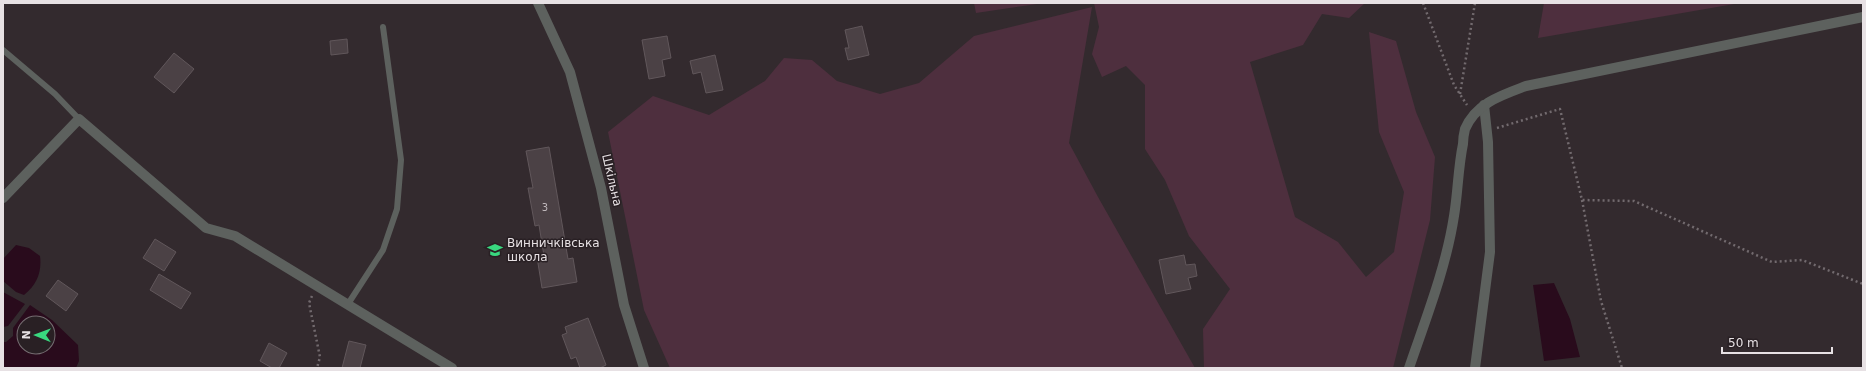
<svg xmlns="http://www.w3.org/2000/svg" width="1866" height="371" font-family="'DejaVu Sans',sans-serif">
  <rect width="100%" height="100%" fill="#332a2e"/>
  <path fill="#4e2f3e" d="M974 3H1044L976 13Z
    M1094 3H1365L1349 18 1322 14 1303 45 1250 62 1295 217 1338 242 1366 277 1394 252 1404 192 1379 132 1369 32 1396 41 1416 112 1435 157 1430 220 1393 368H1204L1203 329 1230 289 1189 236 1165 180 1145 149V85L1126 66 1102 77 1092 54 1099 27Z
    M1544 3H1740L1538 38Z
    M1092 7 1069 143 1098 197 1195 368H670L644 310 608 132 653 96 709 115 765 81 784 58 812 60 837 81 880 94 919 83 974 36Z"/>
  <path fill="#290b1c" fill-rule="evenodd" d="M16 245 29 248 40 256C42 272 37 285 24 295L16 292 3 281V259Z
    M1554 283 1570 319 1580 357 1544 361 1533 285Z
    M3 292 25 304 8 326 3 327Z
    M30 305 52 320 78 345 79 361 76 368H3V342H6L13 336V328ZM24 323H48V347H24Z"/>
  <path fill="#4b4145" stroke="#61575b" d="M862 26 869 55 848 60 845 48H849L845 30Z
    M667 36 671 58 662 60 665 76 649 79 642 40Z
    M347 39 348 53 331 55 330 41Z
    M174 53 194 69 174 93 154 77Z
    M715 55 723 90 706 93 701 72 693 74 690 61Z
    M549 147 568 259 573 258 577 282 542 288 537 257 544 256 539 225 535 226 528 188H533L526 151Z
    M155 239 176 252 164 271 143 258Z
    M1184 255 1186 265 1195 264 1197 276 1188 278 1191 289 1166 294 1159 260Z
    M159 274 191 293 181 309 150 290Z
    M58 280 78 294 66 311 46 296Z
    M588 318 606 365 600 368H580L576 357 571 359 562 335 567 333 565 327Z
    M349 341 366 345 360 368H342Z
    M269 343 287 353 279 368H272L260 361Z"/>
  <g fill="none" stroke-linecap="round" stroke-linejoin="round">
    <path stroke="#726a6e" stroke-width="2.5" stroke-dasharray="2 3" stroke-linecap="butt" d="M1423 3 1454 85 1467 105
      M1460 94 1475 3
      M1497 128 1560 109 1582 200 1634 201 1772 262 1802 260 1863 284
      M1582 200 1601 301 1622 368
      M312 296 309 303 320 357 317 368"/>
    <path stroke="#5d615e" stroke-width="6" d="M3 50 55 94 79 119
      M348 304 383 250 397 209 401 160 383 27"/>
    <path stroke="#5d615e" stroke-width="10" d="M538 3 570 72 601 188 624 305 644 368
      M3 198 79 119 206 228 235 236 452 368
      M1475 368 1490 252 1488 142 1484 105"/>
    <path stroke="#5d615e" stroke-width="10" d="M1409 368C1426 318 1446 268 1454 216 1458 192 1458 168 1463 144 1463 139 1464 133 1465 129 1476 103 1502 95 1526 86L1863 17"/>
  </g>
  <defs>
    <g id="school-bare" transform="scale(1.2)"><path d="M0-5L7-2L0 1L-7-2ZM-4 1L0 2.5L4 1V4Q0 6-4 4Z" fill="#39d87f" stroke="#292024" stroke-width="2.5" paint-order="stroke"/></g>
  </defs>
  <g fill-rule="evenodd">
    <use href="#school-bare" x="495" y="250"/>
  </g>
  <g text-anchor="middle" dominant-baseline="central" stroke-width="3" stroke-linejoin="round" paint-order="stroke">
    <g font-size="10" fill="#c0b9bc">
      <text x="545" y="207">3</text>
    </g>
    <g font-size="12" fill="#e7e1e4" stroke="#292024">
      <text transform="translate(612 180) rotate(77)">Шкільна</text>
    </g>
    <g font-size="12" fill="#e7e1e4" stroke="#292024" text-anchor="start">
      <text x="507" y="243">Винничківська<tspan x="507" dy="14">школа</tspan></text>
    </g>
  </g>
  <rect width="1866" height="371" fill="none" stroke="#e7e1e4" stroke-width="8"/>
  <g transform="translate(36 335) rotate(271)"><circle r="19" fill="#292024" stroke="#756d71"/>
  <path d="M0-3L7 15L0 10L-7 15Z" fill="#39d87f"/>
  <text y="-6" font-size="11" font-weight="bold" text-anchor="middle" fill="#e7e1e4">N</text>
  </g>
  <path d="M1722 347v6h110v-6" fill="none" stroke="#e7e1e4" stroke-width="2"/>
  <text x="1728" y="347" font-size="12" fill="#e7e1e4" stroke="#292024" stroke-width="3" paint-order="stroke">50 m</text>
</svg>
